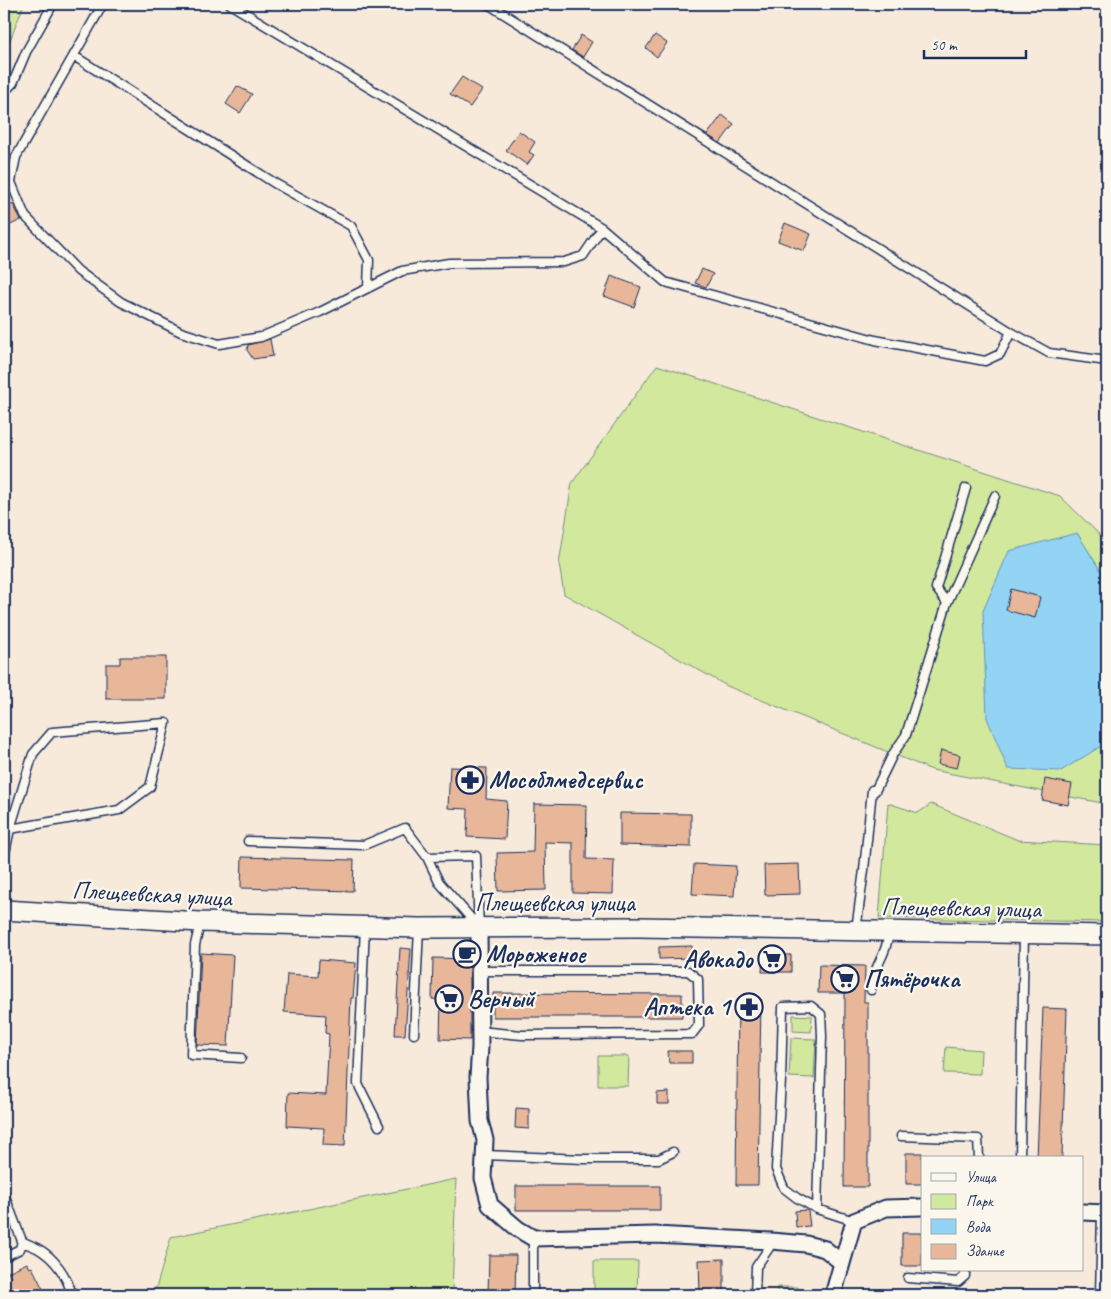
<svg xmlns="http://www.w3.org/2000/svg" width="1111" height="1299" font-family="Caveat,sans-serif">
  <rect width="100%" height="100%" fill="#f7eadb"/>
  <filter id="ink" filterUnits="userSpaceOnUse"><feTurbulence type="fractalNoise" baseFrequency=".02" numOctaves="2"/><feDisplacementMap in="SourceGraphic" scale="10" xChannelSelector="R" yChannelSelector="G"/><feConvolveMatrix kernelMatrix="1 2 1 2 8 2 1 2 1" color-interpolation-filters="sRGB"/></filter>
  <g filter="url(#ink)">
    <path fill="#d2e89d" stroke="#768c7e" d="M4 4H24L4 56Z
      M657 365 1060 496 1107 542V581L1077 533 1106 743 1107 736V804L932 770 727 686 564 594 559 564 572 483Z
      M888 803 918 813 931 804 1018 840 1107 845V922L879 918Z
      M793 1015 812 1016 811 1032 793 1031Z
      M791 1038 816 1039 814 1078 789 1077Z
      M946 1047 981 1050 980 1074 944 1073Z
      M598 1056H629L628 1086H598Z
      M456 1179 452 1295H154L171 1237Z
      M594 1261H638L637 1295H594Z
      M777 1287H798L799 1295H777Z"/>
    <path fill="#93d4f5" stroke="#6392b9" d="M1077 533 1107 581 1106 743 1061 771 1008 769 987 718 983 611 1009 551Z"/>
    <path fill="#e8b799" stroke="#1b2f5e" d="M581 35 592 42 583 57 572 50Z
      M655 35 667 43 657 57 646 48Z
      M462 77 482 90 470 107 450 94Z
      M237 86 252 94 240 113 226 104Z
      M722 115 734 124 720 143 707 135Z
      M519 131 535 142 529 152 534 155 527 165 506 150Z
      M13 204 21 220 4 228V208Z
      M785 223 811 234 804 251 778 241Z
      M702 269 713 274 706 287 695 283Z
      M611 276 641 287 634 307 604 296Z
      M270 339 273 356 253 359 247 350 248 345Z
      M1011 589 1040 597 1035 618 1006 610Z
      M120 657H166V699H106V664H120Z
      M941 750 960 755 957 768 938 764Z
      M450 767 487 768 486 799 507 801 505 839 467 837 468 809 448 808Z
      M1045 779 1072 784 1068 805 1042 800Z
      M534 804 587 805 586 859 614 860 613 894 573 893V843L545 842 546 890 498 891 497 853 533 852Z
      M620 813 691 814V847L620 845Z
      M242 857 354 860 353 891 241 888Z
      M694 864 736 866 734 896 692 894Z
      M799 864 800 894 765 895 764 865Z
      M692 946 693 958 659 959V947Z
      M400 948 411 949 405 1035H395Z
      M201 953 233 955 228 1046 197 1045Z
      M763 955H791V972H762Z
      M433 958 470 959V1040L440 1039 441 1000 432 999Z
      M319 960 356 963 353 998H351L345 1146 323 1145 324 1128 287 1126 288 1093 326 1095 329 1034 325 1033 326 1015 284 1012 287 974 318 976Z
      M819 965 865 966 864 1002H868V1187H844L845 993H818Z
      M493 993 682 994V1017H493Z
      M738 999H761L758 1185H736Z
      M1043 1008 1067 1009 1062 1158H1037Z
      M668 1051H692V1063H669Z
      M669 1092V1104H657V1093Z
      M516 1108 529 1109V1129L515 1128Z
      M906 1153H922V1184H906Z
      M516 1186H660V1210H516Z
      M807 1210 808 1211 810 1226 796 1227 795 1211Z
      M902 1233H922V1266H902Z
      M489 1255H516L515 1295H488Z
      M724 1259V1295H700L699 1260Z
      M27 1263 30 1268 32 1267 46 1295H4V1288L9 1286 6 1281 11 1278 8 1272Z"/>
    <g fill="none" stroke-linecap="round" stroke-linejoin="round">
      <g stroke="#1b2f5e" stroke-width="11">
        <path id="service" d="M103 4 16 157 11 182 25 216 78 271 121 302 181 332 219 344 261 337 320 312 402 271 449 263 564 262 583 256 602 228
          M230 4 602 228 665 282 875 340 985 361 1000 354 1011 332
          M488 4 1011 332 1049 353 1107 361
          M74 56 276 184 351 226 369 260 368 288
          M4 92 13 83 26 52 53 4
          M947 603 936 588 966 488
          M875 791 893 754 906 735 947 603 995 496
          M248 841 364 845 405 828 427 857 439 882 476 924
          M427 857 476 856 479 928
          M4 858 10 829 119 810 150 787 166 723 52 732 33 754 10 829
          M200 923 195 945 191 1055 241 1058
          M365 926 358 1084 379 1126
          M856 930 864 870 872 790
          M479 971H688L698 979 699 1025 692 1034 522 1035 479 1031
          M871 990C871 969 889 953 888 932
          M414 1034 419 928
          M901 1136 978 1139 979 1158
          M485 1155 584 1159H659L673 1152
          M1020 1158 1024 934
          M4 1194 22 1241C27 1244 32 1246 37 1248 55 1258 67 1276 72 1295
          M817 1209 822 1036 821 1014 811 1006 783 1007 781 1080 776 1169 784 1188 797 1198 817 1209 854 1221
          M4 1257 20 1249 22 1241
          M908 1278 958 1282 965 1276V1270
          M533 1295V1238
          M755 1295 756 1267 769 1248 771 1241
          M1100 1295 1102 1213"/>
      </g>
      <g stroke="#1b2f5e" stroke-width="19">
        <path id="minor" d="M479 928 480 1047 478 1077 480 1121 485 1140 483 1178 490 1205 518 1229 533 1238 655 1235 771 1241 806 1244 825 1249 841 1262
          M1082 1212 1107 1213
          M833 1295 854 1221 886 1208 922 1207"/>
      </g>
      <g stroke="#1b2f5e" stroke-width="22">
        <path id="tertiary" d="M4 910 200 922 419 928 639 927 1107 935"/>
      </g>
      <use href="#service" stroke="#fbf7ec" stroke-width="8"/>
      <use href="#minor" stroke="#fbf7ec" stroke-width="15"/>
      <use href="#tertiary" stroke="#fbf7ec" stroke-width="19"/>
    </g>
  </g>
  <defs>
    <g id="pharmacy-ring" transform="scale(1.4375)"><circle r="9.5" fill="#fbf7ec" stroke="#1b2f5e" stroke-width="1.5"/><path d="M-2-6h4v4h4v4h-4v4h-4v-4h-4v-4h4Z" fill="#1b2f5e"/></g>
    <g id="cafe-ring" transform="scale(1.4375)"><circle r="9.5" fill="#fbf7ec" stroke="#1b2f5e" stroke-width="1.5"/><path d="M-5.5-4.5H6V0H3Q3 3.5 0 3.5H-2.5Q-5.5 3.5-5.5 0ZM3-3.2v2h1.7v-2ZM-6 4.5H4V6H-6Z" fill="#1b2f5e"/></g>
    <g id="supermarket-ring" transform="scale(1.4375)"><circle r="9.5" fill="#fbf7ec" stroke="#1b2f5e" stroke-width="1.5"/><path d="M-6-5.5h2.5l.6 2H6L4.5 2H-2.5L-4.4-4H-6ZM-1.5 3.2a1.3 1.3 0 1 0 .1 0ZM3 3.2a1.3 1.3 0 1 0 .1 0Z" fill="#1b2f5e"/></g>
  </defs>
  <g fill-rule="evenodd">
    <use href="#pharmacy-ring" x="470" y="780"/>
    <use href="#cafe-ring" x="467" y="954"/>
    <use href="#supermarket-ring" x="772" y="959"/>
    <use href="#supermarket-ring" x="845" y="979"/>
    <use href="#supermarket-ring" x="449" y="999"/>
    <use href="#pharmacy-ring" x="749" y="1007"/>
  </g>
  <g text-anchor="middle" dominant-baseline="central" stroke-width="4.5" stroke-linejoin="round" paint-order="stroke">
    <g font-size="25" font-weight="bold" fill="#1b2f5e" stroke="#fbf7ec" text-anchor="start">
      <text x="489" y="780">Мособлмедсервис</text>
      <text x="486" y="954">Мороженое</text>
      <text x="753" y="959" text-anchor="end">Авокадо</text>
      <text x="864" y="979">Пятёрочка</text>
      <text x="468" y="999">Верный</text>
      <text x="730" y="1007" text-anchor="end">Аптека 1</text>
    </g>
    <g font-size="25" fill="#1b2f5e" stroke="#fbf7ec">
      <text transform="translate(152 894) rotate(3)">Плещеевская улица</text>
      <text x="555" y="903">Плещеевская улица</text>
      <text transform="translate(961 908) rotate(1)">Плещеевская улица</text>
    </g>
  </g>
  <rect width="1111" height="1299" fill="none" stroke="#fbf7ec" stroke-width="20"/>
  <rect x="10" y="10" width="1091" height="1279" fill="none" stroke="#1b2f5e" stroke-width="2" filter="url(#ink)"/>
  <rect x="921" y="1156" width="162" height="115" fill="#fbf7ec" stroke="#a1a7b3"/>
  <rect x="931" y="1173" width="25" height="8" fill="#fbf7ec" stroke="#a1a7b3"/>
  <text x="966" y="1182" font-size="15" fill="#1b2f5e">Улица</text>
  <rect x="931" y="1194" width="25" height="15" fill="#d2e89d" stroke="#a1a7b3"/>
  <text x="966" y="1206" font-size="15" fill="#1b2f5e">Парк</text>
  <rect x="931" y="1219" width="25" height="15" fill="#93d4f5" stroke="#a1a7b3"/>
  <text x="966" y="1232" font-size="15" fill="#1b2f5e">Вода</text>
  <rect x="931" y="1244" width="25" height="15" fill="#e8b799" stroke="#a1a7b3"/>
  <text x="966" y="1256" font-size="15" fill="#1b2f5e">Здание</text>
  <path d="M924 50v8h102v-8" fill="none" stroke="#1b2f5e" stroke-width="2.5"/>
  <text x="931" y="50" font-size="15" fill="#1b2f5e" stroke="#fbf7ec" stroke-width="4" paint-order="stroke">50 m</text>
</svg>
